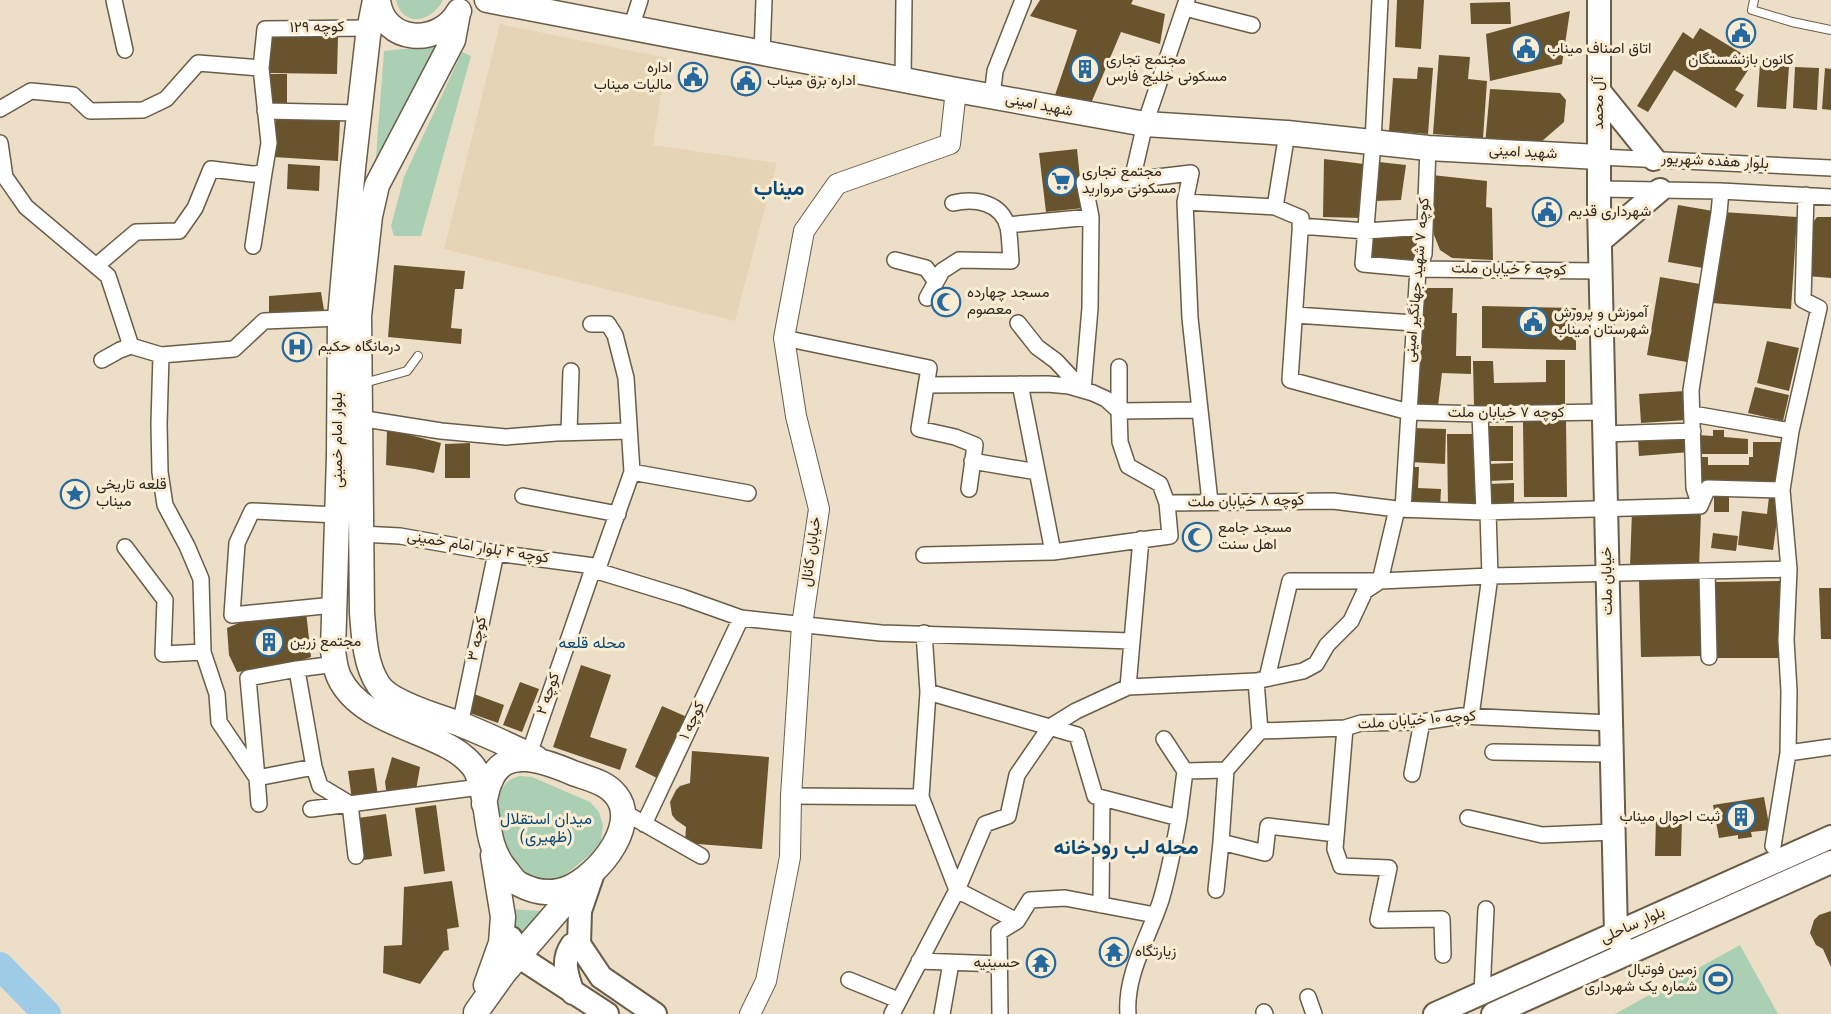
<svg xmlns="http://www.w3.org/2000/svg" width="1831" height="1014" font-family="Georgia,Vazirmatn,serif">
  <rect width="100%" height="100%" fill="#eddfc7"/>
  <path fill="#e5d4b5" d="M500 24 667 58 653 145 777 163 735 321 444 249Z"/>
  <path fill="#abcfb3" d="M396 0H443C432 23 402 28 396 0Z
    M443 45 375 170 384 51Z
    M462 52 471 56 421 236H394L391 226 404 177Z
    M520 776 532 777 590 802 599 812 603 825 601 841 591 854 560 879 537 884 506 859C503 833 484 784 520 776Z
    M511 909 541 911 517 938Z
    M1740 945 1778 1014H1615Z"/>
  <g fill="none" stroke-linecap="round" stroke-linejoin="round">
    <path stroke="#9ecce7" stroke-width="28" d="M0 966 47 1014"/>
  </g>
  <path fill="#68532d" d="M1040 0H1133L1131 4 1165 14 1160 44 1121 32 1089 108 1055 95 1077 30 1030 16Z
    M1397 0H1424L1421 49 1395 47Z
    M1510 2 1511 24H1471L1470 3Z
    M1570 11 1562 64 1490 81 1486 34Z
    M1700 28 1754 61 1735 90 1744 95 1736 108 1674 70 1648 112 1637 106 1683 32 1693 39Z
    M270 35 338 37 337 74 269 73Z
    M1439 55 1470 57 1468 79 1487 81 1483 138 1433 134Z
    M1760 64 1789 66 1786 109 1757 107Z
    M1418 67 1433 68 1428 134 1389 131 1393 78 1417 79Z
    M1795 67 1819 68 1817 110 1793 108Z
    M1825 68 1831 69V110L1822 109Z
    M269 74H287V104L268 103Z
    M1490 89 1560 93 1566 100 1564 122 1533 149 1485 145Z
    M276 118 340 121 338 161 273 157Z
    M1077 149 1083 208 1046 212 1039 153Z
    M1324 159 1364 164 1362 218 1323 217Z
    M1379 162 1406 165 1401 200 1375 201Z
    M288 164 320 166 319 191 287 189Z
    M1432 175 1487 181 1486 207 1492 208 1493 260 1452 258 1440 250 1434 235Z
    M1678 205 1713 211 1703 268 1668 262Z
    M1722 212 1797 217 1791 309 1711 303Z
    M1817 217H1831V278L1807 276 1811 225Z
    M1417 230 1415 263 1370 261 1373 233Z
    M394 265 465 271 463 289H455L451 328 462 329 461 344 388 337Z
    M1660 277 1700 284 1687 362 1647 355Z
    M1420 288H1453L1452 313H1457L1456 356H1471V374L1442 373 1438 406 1417 405Z
    M321 292 324 310 269 314V296Z
    M1482 306 1576 308V350L1482 348Z
    M1767 341 1799 348 1789 391 1757 383Z
    M1546 360H1565V405L1474 407 1473 361H1493L1494 383 1546 382Z
    M1755 387 1789 395 1783 421 1748 413Z
    M1685 391 1687 420 1641 423 1639 394Z
    M1566 421 1567 497H1524L1523 422Z
    M1486 426H1513V461H1487Z
    M1412 428 1446 429 1445 464 1411 462Z
    M387 429 441 443 434 473 415 469 386 465Z
    M1713 430H1724V437L1748 439V454H1698V435L1713 436Z
    M1447 434H1476L1477 507H1448Z
    M1689 435 1690 452 1639 456 1638 439Z
    M1753 442H1783L1776 483H1698V457H1708V465H1749V457H1753Z
    M470 443V478H445V444Z
    M1513 463V480L1488 481V464Z
    M1411 467H1419L1418 488 1441 489 1440 508 1409 506Z
    M1514 483V504H1488V484Z
    M1714 496H1729V512H1714Z
    M1769 497 1780 498 1773 550 1738 545 1742 511 1767 514Z
    M1632 511 1701 513 1699 569 1630 566Z
    M1713 533 1738 536 1736 551 1711 548Z
    M1639 579H1703L1704 656 1641 657Z
    M1782 581 1783 658H1713L1712 582Z
    M1819 588H1831V639H1821Z
    M306 611 311 657 281 667 237 672 229 655 227 628 258 615Z
    M581 665 611 675 590 737 627 749 620 770 553 747Z
    M520 682 539 689 522 732 503 725Z
    M474 694 504 705 498 723 467 712Z
    M662 706 687 717 659 779 635 767Z
    M692 751 769 757 762 849 685 843 686 827 676 820 672 815 670 802 676 790 680 786 690 783Z
    M392 757 420 767 416 790 387 797 385 782Z
    M374 768 378 796 352 800 348 771Z
    M1764 797 1770 830 1751 832 1752 837 1738 839V835L1719 838 1713 805Z
    M436 805 445 871 424 874 415 808Z
    M386 814 392 856 364 860 358 818Z
    M1656 818H1682L1681 856H1655Z
    M452 881 459 927 447 929 449 950 444 951 420 984 383 973 384 946 402 945 404 887Z
    M1831 911V967L1823 949 1816 945 1810 933 1814 920 1819 915Z"/>
  <g fill="none" stroke-linecap="round" stroke-linejoin="round">
    <g stroke="#695d48" stroke-width="10">
      <path id="service" d="M1754 0 1752 10 1792 22 1831 30
        M364 383 407 371 418 356"/>
    </g>
    <g stroke="#695d48" stroke-width="18">
      <path id="minor" d="M114 0 125 50
        M1380 0 1373 142 1363 264 1418 269 1601 271
        M1185 8 1252 25
        M631 28 640 0
        M762 53 764 0
        M903 80 904 0
        M992 97 995 71 1023 0
        M0 109 31 91 73 95 90 111 143 110 166 99 198 63 261 68
        M265 111 359 113
        M0 143 5 177 26 207 108 276 131 346
        M1599 157 1831 168
        M264 173 269 143 261 68 265 29 370 28
        M1132 180 1145 124 1187 0
        M1599 189 1721 191 1831 197
        M1185 202 1275 207 1301 218 1290 380 1409 412 1480 414 1603 412
        M1275 207 1287 133
        M1007 225 1091 217 1084 182 1132 180 1191 173 1185 202 1190 318 1210 502
        M1300 226 1366 231 1425 227
        M895 260 926 268 936 282
        M96 266 136 232 179 231 195 208 211 169 252 174 264 173 253 246
        M927 298 942 271 959 260 1011 261C1010 250 1010 237 1008 227 1001 202 975 198 953 203
        M1295 315 1414 323
        M1018 323 1037 347 1056 361 1083 390
        M591 324H608L615 335 626 378 632 472 597 571
        M784 338 929 368 919 429 955 437 975 445 969 489
        M161 355 159 424 160 472 165 505 187 546 201 579 203 652 217 694 219 722 257 778 259 804
        M102 360 120 350 131 346 161 355 234 349 264 321 340 318
        M1020 384 1053 552
        M926 385 1048 384 1069 386 1093 393 1106 399 1119 411
        M1083 390 1090 308 1091 217
        M1119 411V367
        M1480 414 1484 512
        M1693 414 1791 431
        M359 418 441 431 506 437 556 433 629 431
        M569 432 571 371
        M1604 434 1693 431
        M972 461 1037 472
        M632 472 748 493
        M523 496 618 514
        M1167 503 1160 484 1128 466 1120 442 1119 411 1200 410
        M1700 506 1694 488 1691 390 1719 213 1721 191
        M1397 509 1380 581 1490 576 1471 716
        M1403 509 1418 269 1424 254 1428 148
        M1488 512 1490 576 1789 569
        M361 534 400 536 496 553 594 566
        M125 547 165 600 163 654 203 652
        M924 555 1053 552 1170 536 1167 503 1333 501 1397 509 1484 512 1700 506 1708 488 1782 490
        M594 566 597 571 682 597 741 618 881 633 1132 641 1128 687 1256 681 1260 731 1226 770 1185 771 1179 818 1095 796 1077 735 928 692 921 797 791 796
        M1707 571 1709 657
        M334 605 232 615 237 543 252 511 337 515
        M924 633 928 692
        M1132 641 1141 539
        M336 664 297 669 298 676 314 767 320 786 350 804 356 856
        M297 669 248 678 257 778 314 767
        M1267 678 1290 581H1380
        M1260 680 1303 671 1316 664 1327 645 1351 621 1365 591 1380 581
        M1128 687 1076 711 1050 727 1017 775 1008 816 985 824 957 890 1017 921 1030 900 1065 898 1155 915
        M460 725 496 553
        M1345 728 1335 849 1341 866 1389 868 1378 920 1442 919 1443 955
        M1260 731 1345 728 1361 723 1422 722 1461 716 1611 723
        M1164 739 1185 771
        M1493 752 1611 754
        M1788 753 1831 747
        M529 754 594 566
        M1226 770 1221 842 1265 853 1268 826 1336 834
        M1412 774 1422 722
        M311 809 480 787
        M622 811 701 856
        M1468 818 1542 835 1613 832
        M644 824 741 618
        M1773 846 1788 753 1789 691 1786 640 1789 569 1782 490 1791 431 1819 308 1803 300 1806 195
        M1216 890 1221 842
        M1101 905 1102 798
        M919 961 999 964
        M849 980 898 1000
        M1482 993 1486 909
        M1308 997 1314 1014
        M1264 1012 1265 1014
        M892 1014 957 890 921 797
        M942 1014 951 963
        M1000 1014 999 932 1017 921
        M1128 1014C1125 974 1149 937 1161 900 1169 873 1174 846 1179 818"/>
    </g>
    <g stroke="#695d48" stroke-width="22">
      <path id="tertiary" d="M750 1014 766 981 790 857 791 796 802 625 819 509 796 416 784 338 804 231 837 184 950 144 956 90"/>
    </g>
    <g stroke="#695d48" stroke-width="26">
      <path id="secondary" d="M1599 0V206L1616 934 1626 954
        M1599 91 1654 159
        M1600 241 1660 190
        M594 870 580 911 579 944 601 977 655 1014
        M511 938 518 956 607 1014
        M573 993C567 976 561 961 572 945L579 944
        M1435 1014 1831 837
        M1493 1014 1831 862"/>
    </g>
    <g stroke="#695d48" stroke-width="27">
      <path id="primary" d="M375 0 368 36 353 168 340 318 339 456 333 650C334 658 335 669 339 677 358 718 414 727 451 748 460 753 473 763 477 773 491 805 482 843 507 871 511 876 514 881 519 884 532 891 545 894 559 891 591 885 642 827 616 795 606 782 589 779 573 773 547 762 504 744 490 782 487 788 486 796 484 804
        M378 0C383 44 439 47 459 11
        M487 0 956 90 1145 124 1287 133 1428 148 1599 157
        M458 13 453 40 377 185 370 216 359 316 362 613C364 637 365 664 378 684 389 703 440 717 460 724 485 734 511 746 536 758
        M486 985 501 943 503 917 493 855
        M476 1012 504 973 581 884"/>
    </g>
    <use href="#service" stroke="#fff" stroke-width="8"/>
    <use href="#minor" stroke="#fff" stroke-width="15"/>
    <use href="#tertiary" stroke="#fff" stroke-width="20"/>
    <use href="#secondary" stroke="#fff" stroke-width="22"/>
    <use href="#primary" stroke="#fff" stroke-width="24"/>
  </g>
  <defs>
    <g id="civic-ring" transform="scale(1.5)"><circle r="9.5" fill="#fbedd4" stroke="#26699e" stroke-width="1.5"/><path d="M-.6-6.5H3V-4.5H.6V-3L4-1V1h2V6H-6V1h2V-1L-.6-3ZM-1.2 2.5V6h2.4V2.5Z" fill="#26699e"/></g>
    <g id="building-ring" transform="scale(1.5)"><circle r="9.5" fill="#fbedd4" stroke="#26699e" stroke-width="1.5"/><path d="M-4-6H4V6H1V3H-1V6H-4ZM-2.5-4.3h1.7v1.8h-1.7ZM.8-4.3h1.7v1.8H.8ZM-2.5-1h1.7V.8h-1.7ZM.8-1h1.7V.8H.8Z" fill="#26699e"/></g>
    <g id="supermarket-ring" transform="scale(1.5)"><circle r="9.5" fill="#fbedd4" stroke="#26699e" stroke-width="1.5"/><path d="M-6-5.5h2.5l.6 2H6L4.5 2H-2.5L-4.4-4H-6ZM-1.5 3.2a1.3 1.3 0 1 0 .1 0ZM3 3.2a1.3 1.3 0 1 0 .1 0Z" fill="#26699e"/></g>
    <g id="mosque-ring" transform="scale(1.5)"><circle r="9.5" fill="#fbedd4" stroke="#26699e" stroke-width="1.5"/><path d="M3.5-4.9A6 6 0 1 0 3.5 4.9A5 5 0 1 1 3.5-4.9Z" fill="#26699e"/></g>
    <g id="hospital-ring" transform="scale(1.5)"><circle r="9.5" fill="#fbedd4" stroke="#26699e" stroke-width="1.5"/><path d="M-5-5h3v3.5h4V-5h3V5h-3V1.5h-4V5h-3Z" fill="#26699e"/></g>
    <g id="sight-ring" transform="scale(1.5)"><circle r="9.5" fill="#fbedd4" stroke="#26699e" stroke-width="1.5"/><path d="M0-6L1.8-2.2L6-1.7L2.9 1.2L3.7 5.4L0 3.3L-3.7 5.4L-2.9 1.2L-6-1.7L-1.8-2.2Z" fill="#26699e"/></g>
    <g id="temple-ring" transform="scale(1.5)"><circle r="9.5" fill="#fbedd4" stroke="#26699e" stroke-width="1.5"/><path d="M0-6L5-2H3V0L6.5 2.5H4V6H1.5V3h-3V6H-4V2.5H-6.5L-3 0V-2H-5Z" fill="#26699e"/></g>
    <g id="stadium-ring" transform="scale(1.5)"><circle r="9.5" fill="#fbedd4" stroke="#26699e" stroke-width="1.5"/><path d="M0-5a6.5 5 0 1 0 0 10a6.5 5 0 1 0 0-10ZM-3.5-1.8h7v3.6h-7Z" fill="#26699e"/></g>
  </defs>
  <g fill-rule="evenodd">
    <use href="#civic-ring" x="1741" y="33"/>
    <use href="#civic-ring" x="1526" y="49"/>
    <use href="#building-ring" x="1085" y="69"/>
    <use href="#civic-ring" x="693" y="77"/>
    <use href="#civic-ring" x="746" y="81"/>
    <use href="#supermarket-ring" x="1061" y="181"/>
    <use href="#civic-ring" x="1547" y="212"/>
    <use href="#mosque-ring" x="946" y="302"/>
    <use href="#civic-ring" x="1533" y="322"/>
    <use href="#hospital-ring" x="297" y="347"/>
    <use href="#sight-ring" x="75" y="494"/>
    <use href="#mosque-ring" x="1197" y="537"/>
    <use href="#building-ring" x="269" y="642"/>
    <use href="#building-ring" x="1741" y="817"/>
    <use href="#temple-ring" x="1114" y="952"/>
    <use href="#temple-ring" x="1041" y="963"/>
    <use href="#stadium-ring" x="1718" y="979"/>
  </g>
  <g text-anchor="middle" dominant-baseline="central" stroke-width="6" stroke-linejoin="round" paint-order="stroke">
    <g font-size="15" fill="#2e281f" stroke="#fbedd4">
      <text transform="translate(317 28) rotate(-1)">کوچه ۱۲۹</text>
      <text transform="translate(1599 103) rotate(-90)">آل محمد</text>
      <text transform="translate(1039 106) rotate(11)">شهید امینی</text>
      <text transform="translate(1523 153) rotate(3)">شهید امینی</text>
      <text transform="translate(1715 162) rotate(3)">بلوار هفده شهریور</text>
      <text transform="translate(1509 270) rotate(1)">کوچه ۶ خیابان ملت</text>
      <text transform="translate(1418 280) rotate(-85)">کوچه ۷ شهید جهانگیر امینی</text>
      <text x="1506" y="413">کوچه ۷ خیابان ملت</text>
      <text transform="translate(338 440) rotate(-90)">بلوار امام خمینی</text>
      <text transform="translate(1246 502) rotate(-1)">کوچه ۸ خیابان ملت</text>
      <text transform="translate(478 548) rotate(9)">کوچه ۴ بلوار امام خمینی</text>
      <text transform="translate(812 552) rotate(-82)">خیابان کانال</text>
      <text transform="translate(1608 581) rotate(-91)">خیابان ملت</text>
      <text transform="translate(478 639) rotate(-78)">کوچه ۳</text>
      <text transform="translate(549 694) rotate(-71)">کوچه ۲</text>
      <text transform="translate(693 721) rotate(-65)">کوچه ۱</text>
      <text transform="translate(1417 721) rotate(-4)">کوچه ۱۰ خیابان ملت</text>
      <text transform="translate(1633 926) rotate(-24)">بلوار ساحلی</text>
    </g>
    <g font-size="15" fill="#2e281f" stroke="#fbedd4" text-anchor="start">
      <text x="1547" y="49">اتاق اصناف میناب</text>
      <text x="1106" y="60">مجتمع تجاری<tspan x="1106" dy="17">مسکونی خلیج فارس</tspan></text>
      <text x="1741" y="60" text-anchor="middle">کانون بازنشستگان</text>
      <text x="672" y="68" text-anchor="end">اداره<tspan x="672" dy="17">مالیات میناب</tspan></text>
      <text x="767" y="81">اداره برق میناب</text>
      <text x="1082" y="172">مجتمع تجاری<tspan x="1082" dy="17">مسکونی مروارید</tspan></text>
      <text x="1568" y="212">شهرداری قدیم</text>
      <text x="967" y="293">مسجد چهارده<tspan x="967" dy="17">معصوم</tspan></text>
      <text x="1554" y="313">آموزش و پرورش<tspan x="1554" dy="17">شهرستان میناب</tspan></text>
      <text x="318" y="347">درمانگاه حکیم</text>
      <text x="96" y="485">قلعه تاریخی<tspan x="96" dy="17">میناب</tspan></text>
      <text x="1218" y="528">مسجد جامع<tspan x="1218" dy="17">اهل سنت</tspan></text>
      <text x="290" y="642">مجتمع زرین</text>
      <text x="1720" y="817" text-anchor="end">ثبت احوال میناب</text>
      <text x="1135" y="952">زیارتگاه</text>
      <text x="1020" y="963" text-anchor="end">حسینیه</text>
      <text x="1697" y="970" text-anchor="end">زمین فوتبال<tspan x="1697" dy="17">شماره یک شهرداری</tspan></text>
    </g>
    <g font-size="16" fill="#074a7a" stroke="#fbedd4">
      <text x="592" y="644">محله قلعه</text>
      <text x="546" y="820">میدان استقلال<tspan x="546" dy="18">(ظهیری)</tspan></text>
    </g>
    <g font-size="21" font-weight="bold" fill="#074a7a" stroke="#fbedd4">
      <text x="779" y="189">میناب</text>
      <text x="1126" y="848">محله لب رودخانه</text>
    </g>
  </g>
</svg>
